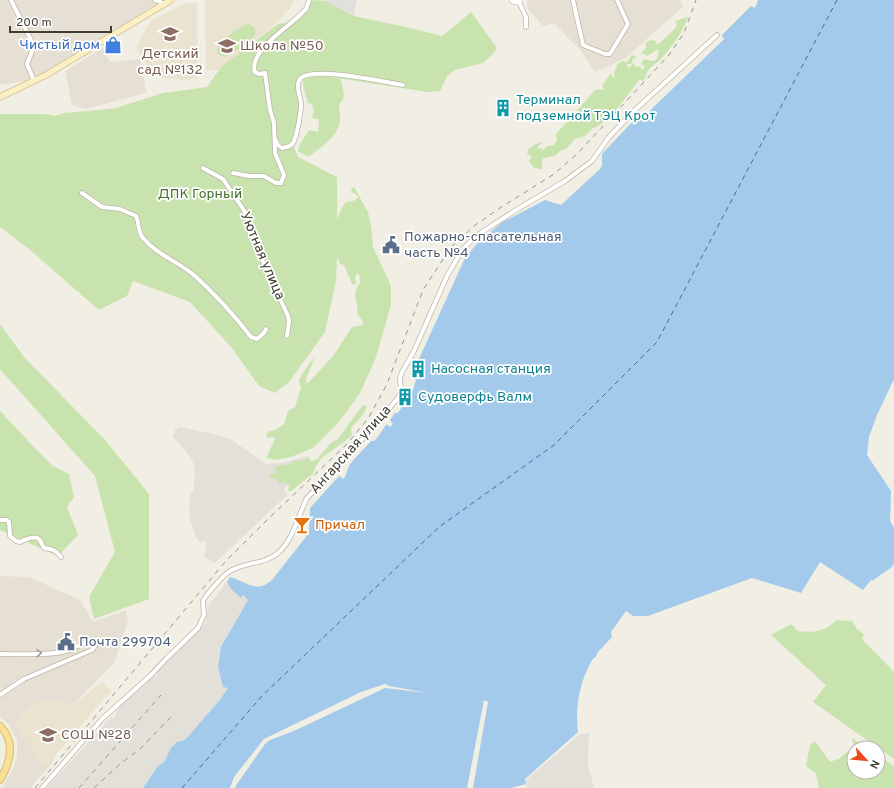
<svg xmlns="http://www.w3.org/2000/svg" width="894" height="788" font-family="Overpass,sans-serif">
  <rect width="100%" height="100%" fill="#f1eee4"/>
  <path fill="#e5e0d3" d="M0 0H171L32 80 0 85Z
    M527 0H680L683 7 624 59 595 72 581 51 554 23 543 26 527 8Z
    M103 48 110 62 141 59 146 93 85 109 72 105 65 71Z
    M0 576 29 577 80 600 93 622 126 610 128 620 114 663 68 710 52 763 30 788H2L13 769 17 756V740L8 724 0 717Z"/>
  <path fill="#e3dfd9" d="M180 427 218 435 232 440 266 464 282 463 309 456 311 462 284 489 287 495 215 563 204 557 207 541 198 542V539H196L189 515 190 493 193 492 195 477 194 464 186 451 173 437 175 430Z
    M227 582 231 589 241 598 243 595 248 600 227 636 223 645 229 687 219 701 185 740 177 742 164 762 158 766 143 788H47L111 717 114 718 118 708 154 676 155 677 158 674 157 673 167 660 198 631 206 622 208 607 211 602Z
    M589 733 588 765 594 788H527L525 781 580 734Z"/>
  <path fill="#e9e3cf" d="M205 0H294L289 9 277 22 221 70H206Z
    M186 3H197L198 78 182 81 180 79 163 78 148 68 136 47 151 21Z
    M102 682 111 691 44 768 31 749 15 722 29 707 39 700 57 701 72 706Z"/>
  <path fill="#c9e3af" d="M312 0 326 1 354 16 410 28 442 36 471 12 497 48 493 54 483 63 455 70 447 76 440 91 428 92 337 78 341 80C343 90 347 98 339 104 339 110 341 115 340 120 339 136 322 146 310 156H307L298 151 299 146 309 130 318 132 319 119 312 118 314 111 312 104 308 103 303 85V79L309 77 302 78 298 86 302 106 293 145 298 157 337 177V220L341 209 346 202 353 201 357 199 358 196 352 192 351 189 354 187 368 212 371 227 373 247 391 286V305L375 360 360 393 339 422 313 448 291 457 276 460 266 458 276 437 268 438 266 436 269 431 275 430 284 424 288 411 295 407 301 388 299 380 302 374 315 356 306 379V383L309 382 334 355 352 327 359 326 363 324 362 320 357 314C360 299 349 298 360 283L359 274H357L355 277 356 283 354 285 352 284 344 265 340 264 337 257 336 281 325 332 289 382 275 393 259 386 232 348 190 302 133 281 127 296 99 310 30 250 0 227V114H47L55 116 64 113 100 110 116 108 163 93 207 87 221 67 278 24 296 21 306 10Z
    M687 17 688 18C681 34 672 47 660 60 657 63 653 65 650 68 646 72 646 77 643 82L640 79C631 90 606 127 593 128L585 136 575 139 566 149 560 151 555 156 544 158 542 160V169C535 169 533 168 529 161L532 156 527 154 529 148 540 142 542 143 538 147 537 150 540 148 543 150 547 146 554 145 557 140 556 134 596 89 604 90 602 86 610 74H611L613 77H615L614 73 618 63 623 61 627 62 632 55 637 57 632 60 633 62 631 64H627V67H630L634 63 635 67 639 66 642 70 645 67 641 64 644 59 654 61 657 59 659 51 658 49 647 56 641 53 647 47 645 44 650 40 656 41 657 45 675 29 677 24 675 21Z
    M248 24 254 27C255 30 256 31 255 34 253 40 229 57 223 57L219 55 217 51C217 42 239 27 248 24Z
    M0 324 24 357 106 441 149 494V599L94 619 89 597 115 552 95 476 0 369Z
    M367 405C366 414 357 421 351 428L352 435C347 439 342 444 337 447 326 454 316 461 313 474 305 478 299 486 291 491H288L289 484 283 482 279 484 277 480 269 477 271 473 276 474 275 469 276 466 289 464 296 460 301 461 308 458 311 462 317 459 331 443 338 439 362 406Z
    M0 411 32 445 53 466 69 474 74 497 67 507 78 535 58 556 0 530Z
    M837 620 852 621 857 629 864 634 862 639 894 672V759L813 702 826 685 771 635 791 624 798 631C814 633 824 632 837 620Z
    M852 738 867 748H854V772H878V755L894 766V788H819L816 774 806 766 810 745 815 741 830 762 840 758 854 746Z"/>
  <path fill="#e2e0dc" d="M326 0H357L354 16 326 1Z"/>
  <path fill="#a3caeb" d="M758 0H894V379L877 415 869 437 867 455 891 491 890 521 894 528V563L892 567 872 581 871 580 863 590 820 562 801 593 752 578 648 616H633L626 611 611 632 612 637 597 653V655C595 658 592 659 591 662 579 683 575 709 578 732L525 779 526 784 511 788H235L237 784 265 744 270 740 296 730 385 688 428 693 389 686 385 684 361 692 264 739 234 777 230 788H143L158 766 164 762 171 748 177 742 185 740 219 701 228 688 223 687 218 667 221 647 248 600 243 595 241 598 231 589 227 582 230 577C248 582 256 594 272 580L309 533 310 508 339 476 344 479 350 464 371 441H374C380 436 381 430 387 424L390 427 393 424 390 420 395 413H398L413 390 416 380 414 378V376L420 378 425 365 418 361 465 258 481 239 503 222 545 200 561 205 600 169 602 165V154L635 119H641L724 39 721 36 751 6 755 8Z"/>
  <path fill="#f1eee4" d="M720 34 724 39 641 119 639 117 721 39 719 36Z
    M484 700 488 702 473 788H467Z"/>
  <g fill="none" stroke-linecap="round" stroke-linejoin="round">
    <path stroke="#3571a7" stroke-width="1" stroke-dasharray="5 4" stroke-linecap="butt" d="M182 788 262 696 439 527 554 445 657 342 837 0"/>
    <g stroke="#bcb6a8" stroke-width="5.5">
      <path id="minor" d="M11 0 34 46 27 64 34 81
        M155 0 159 1 163 4
        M573 0 583 45 605 54H610L628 24 617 0
        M519 2 526 17V27
        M275 139 278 145 282 148C287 147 290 147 293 143 297 136 301 112 301 104 301 97 294 84 301 78 313 66 386 82 403 85
        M203 168 223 179 247 215 249 231 288 316 289 321 287 336
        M233 173 249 176H264L276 183H281L284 175 275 153 274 123 270 110 265 73 259 74 255 72C248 52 288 27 300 15L306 9 309 0
        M82 193 102 207 120 209 136 216C140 225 137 230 143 238 157 255 179 262 195 276 216 295 234 315 251 337L257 339 264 333 266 329
        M0 520H7L9 522 10 536 16 541 20 542C24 540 34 535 39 539 41 541 42 545 44 548 52 549 56 550 61 557
        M0 654C21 654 46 656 66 651 75 649 82 642 92 641L95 643V646L92 650 24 679 0 695
        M42 788 102 719 151 675 167 658 198 628 204 615 203 601 206 596C213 588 223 574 232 570 247 562 265 564 278 553 294 539 298 515 307 498L369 432 398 398 401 391 400 378 402 372 414 351 447 276 462 250 472 240 482 232 516 210 565 181 592 161 609 137 635 110 717 35"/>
    </g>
    <g stroke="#bcb6a8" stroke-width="6">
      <path id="tertiary" d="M512 0 514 2H519L520 0"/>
    </g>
    <g stroke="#cec296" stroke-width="7">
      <path id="secondary" d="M0 97 46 75 171 0"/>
    </g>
    <g stroke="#dbbe68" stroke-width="8">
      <path id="primary" d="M0 726C16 742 10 763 0 780"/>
    </g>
    <use href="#minor" stroke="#fff" stroke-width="4"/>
    <use href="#tertiary" stroke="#fff" stroke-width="5"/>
    <use href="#secondary" stroke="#fbf0c4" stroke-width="5.5"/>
    <use href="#primary" stroke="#f8e196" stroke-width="6"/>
    <path stroke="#949494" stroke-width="1" stroke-dasharray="5 5" stroke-linecap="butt" d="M35 788 225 562 268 519 345 446 357 432 369 417 387 384 423 290 451 247 474 226 500 208 554 174 578 153 669 55 684 33 696 0
      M79 788 161 695
      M94 788 120 764 141 748 174 714"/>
  </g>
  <defs><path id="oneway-chevron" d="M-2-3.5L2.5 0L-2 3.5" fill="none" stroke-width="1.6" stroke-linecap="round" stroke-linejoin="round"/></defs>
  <use stroke="#a19e9a" href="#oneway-chevron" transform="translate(39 653) rotate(-2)"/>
  <defs>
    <g id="school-bare" transform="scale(1.38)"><path d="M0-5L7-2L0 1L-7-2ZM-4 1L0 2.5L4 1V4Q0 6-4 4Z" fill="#8d6e63" stroke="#fff" stroke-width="2.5" paint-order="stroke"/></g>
    <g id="shop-bare" transform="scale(1.38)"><path d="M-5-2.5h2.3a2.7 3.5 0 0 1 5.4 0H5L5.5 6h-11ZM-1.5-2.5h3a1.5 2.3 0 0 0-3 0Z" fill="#3f7fe0" stroke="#fff" stroke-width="2.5" paint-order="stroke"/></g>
    <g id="building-bare" transform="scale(1.38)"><path d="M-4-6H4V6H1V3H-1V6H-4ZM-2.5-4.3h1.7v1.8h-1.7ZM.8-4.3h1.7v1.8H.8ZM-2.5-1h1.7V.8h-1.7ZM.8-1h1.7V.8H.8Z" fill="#0f9aa8" stroke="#fff" stroke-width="2.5" paint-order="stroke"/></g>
    <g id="civic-bare" transform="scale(1.38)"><path d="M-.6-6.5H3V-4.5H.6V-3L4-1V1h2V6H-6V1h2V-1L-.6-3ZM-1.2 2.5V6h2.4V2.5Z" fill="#5c6f8a" stroke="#fff" stroke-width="2.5" paint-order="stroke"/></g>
    <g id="bar-bare" transform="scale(1.38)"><path d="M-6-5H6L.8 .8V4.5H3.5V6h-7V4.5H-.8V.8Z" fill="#e8710a" stroke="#fff" stroke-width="2.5" paint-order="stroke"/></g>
  </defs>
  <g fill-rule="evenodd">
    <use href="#school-bare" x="170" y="34"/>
    <use href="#shop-bare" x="113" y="45"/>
    <use href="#school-bare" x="227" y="46"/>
    <use href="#building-bare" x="503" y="108"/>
    <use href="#civic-bare" x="391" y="245"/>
    <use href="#building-bare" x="418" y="369"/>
    <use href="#building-bare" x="405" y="397"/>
    <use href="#bar-bare" x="302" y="525"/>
    <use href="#civic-bare" x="66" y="642"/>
    <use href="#school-bare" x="48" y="735"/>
  </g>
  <g text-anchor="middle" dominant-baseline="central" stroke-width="3.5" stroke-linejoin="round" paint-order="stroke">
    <g font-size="14" fill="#366cbe" stroke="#fff" text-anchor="end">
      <text x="100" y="45">Чистый дом</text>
    </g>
    <g font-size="14" fill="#785e54" stroke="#fff" text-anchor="start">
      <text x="240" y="46">Школа №50</text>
      <text x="170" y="54" text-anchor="middle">Детский<tspan x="170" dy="16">сад №132</tspan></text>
      <text x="61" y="735">СОШ №28</text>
    </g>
    <g font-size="14" fill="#0d838f" stroke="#fff" text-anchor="start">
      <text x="516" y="100">Терминал<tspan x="516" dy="16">подземной ТЭЦ Крот</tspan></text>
      <text x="431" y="369">Насосная станция</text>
      <text x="418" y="397">Судоверфь Валм</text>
    </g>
    <g font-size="14" fill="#42702c" stroke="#fff">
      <text x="200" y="194">ДПК Горный</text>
    </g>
    <g font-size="14" fill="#4e5e75" stroke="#fff" text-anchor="start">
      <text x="404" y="237">Пожарно-спасательная<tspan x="404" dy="16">часть №4</tspan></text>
      <text x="79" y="642">Почта 299704</text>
    </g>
    <g font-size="14" fill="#433e34" stroke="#fff">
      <text transform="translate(262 256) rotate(67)">Уютная улица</text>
      <text transform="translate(351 450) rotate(-48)">Ангарская улица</text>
    </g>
    <g font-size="14" fill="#c56008" stroke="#fff" text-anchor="start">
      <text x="315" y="525">Причал</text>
    </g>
  </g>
  <g transform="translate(866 760) rotate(117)"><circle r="19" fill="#ffffff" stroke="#b4b2ae"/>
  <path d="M0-3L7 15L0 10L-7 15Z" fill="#ec4920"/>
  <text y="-6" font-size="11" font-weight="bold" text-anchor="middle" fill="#433e34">N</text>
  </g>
  <path d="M10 26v6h101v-6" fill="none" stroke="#433e34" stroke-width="2"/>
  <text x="16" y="26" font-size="12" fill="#433e34" stroke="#ffffff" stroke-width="3" paint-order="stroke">200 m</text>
</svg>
